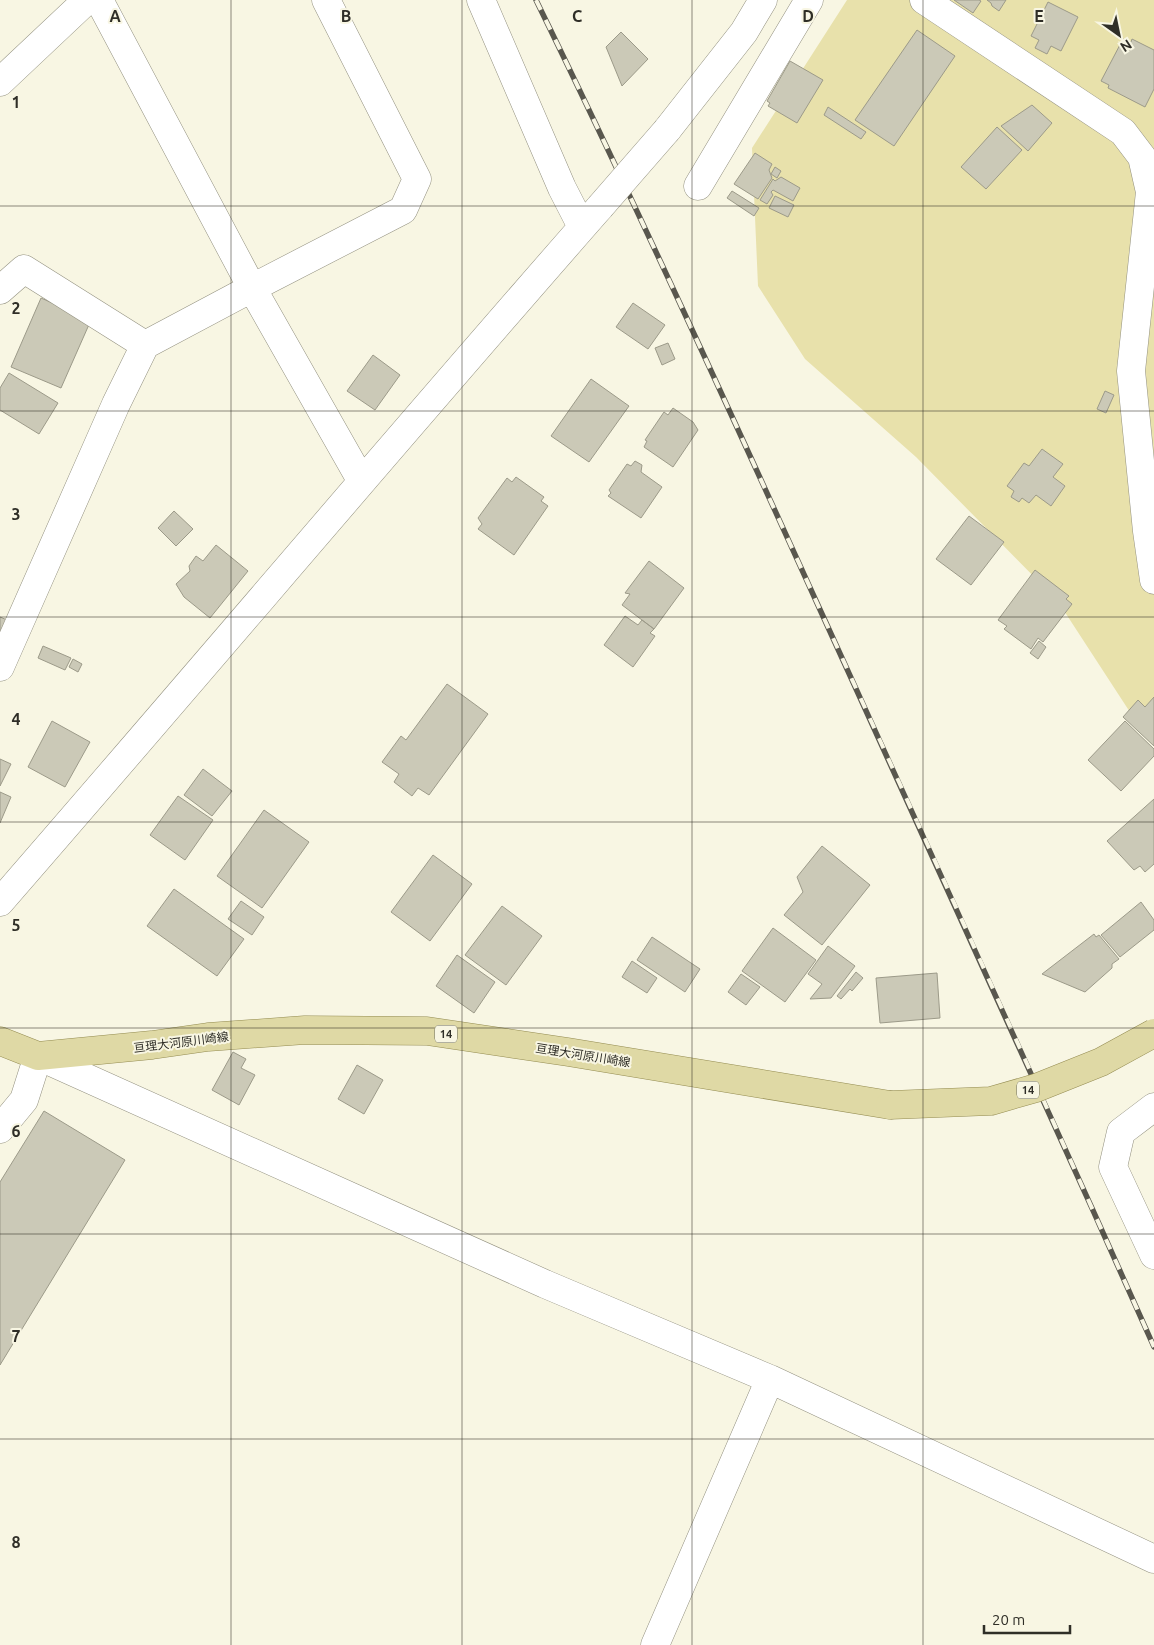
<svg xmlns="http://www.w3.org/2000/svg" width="1154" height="1645" font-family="Ubuntu,'Noto Sans JP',sans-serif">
  <rect width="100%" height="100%" fill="#f8f6e3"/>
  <path fill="#e8e1ab" d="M847 0H1154V716L1139 726 1057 600 916 457 805 359 758 286 752 148Z"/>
  <path fill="#cbc9b7" stroke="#9c9a89" d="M954 0H979L981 1 973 13Z
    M987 0H1006L999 11 992 6 991 3Z
    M1048 2 1078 17 1061 51 1051 46 1047 54 1035 48 1039 40 1031 36Z
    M917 30 955 56 894 146 855 120Z
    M621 32 648 59 622 86 606 47Z
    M1123 39 1131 42 1132 39 1154 50V89L1145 107 1108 88 1109 85 1101 81Z
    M790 61 823 80 797 123 768 106 770 103 767 101Z
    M1032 105 1052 123 1028 151 1001 126Z
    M828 107 866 132 861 139 824 115Z
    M997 127 1022 150 986 189 961 167Z
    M755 153 772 164 769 170 772 178 758 199 734 184Z
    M775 167 781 171 777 178 771 174Z
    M781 177 800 188 793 201 773 190 771 192 773 195 767 204 760 200 773 179 775 181Z
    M732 191 759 208 754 216 727 198Z
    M775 196 794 205 788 217 769 208Z
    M41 298 91 320 61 388 11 367Z
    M633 303 665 325 648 349 616 327Z
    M668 343 675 359 662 365 655 348Z
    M373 355 400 375 375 410 347 391Z
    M9 373 58 403 39 434 0 410V388Z
    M591 379 629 406 589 462 551 436Z
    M1105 391 1114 395 1106 413 1097 409Z
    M673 408 693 422 698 430 673 467 644 447 647 441 645 440 664 412 668 415Z
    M1042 449 1063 464 1053 477 1065 486 1051 506 1036 495 1029 503 1022 498 1019 502 1011 497 1014 491 1007 486 1024 463 1029 466Z
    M635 461 642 465 641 472 662 487 641 518 608 496 611 493 609 490 627 464 631 466Z
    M516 477 544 497 541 501 548 506 514 555 478 529 482 524 478 518 507 478 512 482Z
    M174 511 193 529 176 546 158 528Z
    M969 516 1004 542 971 585 936 559Z
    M216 545 248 571 210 618 184 597 176 584 190 571 189 566 196 556 203 561Z
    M649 561 684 588 654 629 622 605 630 594 625 593Z
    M1035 570 1069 596 1066 599 1072 604 1043 642 1038 638 1031 649 1004 629 1007 626 998 620Z
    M625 616 638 625 642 620 654 629 650 633 655 636 633 667 604 645Z
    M0 617 7 620 0 636Z
    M1039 641 1046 647 1038 659 1030 653Z
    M43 646 71 658 65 670 38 658Z
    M73 659 82 664 78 672 69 667Z
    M447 684 488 714 429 795 418 788 412 796 394 782 399 774 382 762 401 736 406 740Z
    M1154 697V746L1123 717 1138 700 1145 707Z
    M52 721 90 742 65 787 28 767Z
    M1125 721 1154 749V756L1121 791 1088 760Z
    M0 759 11 764 0 786Z
    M203 769 232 791 212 816 184 795Z
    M0 792 11 797 0 823Z
    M178 796 213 820 185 860 150 835Z
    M1154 799V864L1145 872 1140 866 1134 870 1107 841Z
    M264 810 309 842 262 908 217 876Z
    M822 846 870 885 822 945 784 915 803 892 797 877Z
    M433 855 472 884 430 941 391 912Z
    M174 889 244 939 217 976 147 926Z
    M241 901 264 917 252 935 228 919Z
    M1141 902 1154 920V930L1120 957 1101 935Z
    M502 906 542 936 506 985 465 955Z
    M773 928 816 960 785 1002 742 971Z
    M1094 934 1096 937 1099 935 1119 959 1112 964V968L1085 992 1042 974Z
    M652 937 700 969 685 992 637 960Z
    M828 946 855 966 831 998 810 999 822 984 808 974Z
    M457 955 495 982 474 1013 436 986Z
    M632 961 657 978 647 993 622 977Z
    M856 972 863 978 852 991 850 989 841 999 837 996Z
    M937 973 940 1018 880 1023 876 978Z
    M741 974 760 987 746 1005 728 992Z
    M233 1052 246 1059 241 1068 255 1075 239 1105 212 1090Z
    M357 1065 383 1080 364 1114 338 1099Z
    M44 1111 125 1160 0 1365V1182Z"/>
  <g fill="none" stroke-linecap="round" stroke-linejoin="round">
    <g stroke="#939180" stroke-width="29">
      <path id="minor" d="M99 0 252 288 361 480
        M481 0 562 188 582 227
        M924 0 1123 132 1142 157 1150 192 1131 371 1147 531 1154 580
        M0 82 87 0
        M667 130 744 32 763 0
        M698 186 809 0
        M0 290 24 269 145 345
        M0 667 116 404 145 345 252 288 403 210 417 179 326 0
        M0 902C201 671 398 437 600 207
        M1154 1107 1121 1132 1113 1167 1154 1255
        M0 1129 24 1100 38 1056 545 1284 770 1379 1154 1559
        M655 1645 770 1379"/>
    </g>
    <g stroke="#948c52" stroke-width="29">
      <path id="major" d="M0 1041 38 1056 152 1045 208 1037 305 1030 427 1031 568 1052 890 1105"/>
    </g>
    <use href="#minor" stroke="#fff" stroke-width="28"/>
    <use href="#major" stroke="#dfd9a5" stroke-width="28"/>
    <g stroke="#59574e" stroke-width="5.5">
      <path id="rail" d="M536 0C635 203 729 409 822 614 934 858 1045 1102 1154 1347"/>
    </g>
    <use href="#rail" stroke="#f8f6e3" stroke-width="4" stroke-dasharray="11" stroke-linecap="butt"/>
    <g stroke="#939180" stroke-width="29" stroke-linecap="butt">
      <path id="minor-bridge" d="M600 207 667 130"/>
    </g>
    <g stroke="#948c52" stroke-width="29" stroke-linecap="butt">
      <path id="major-bridge" d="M890 1105 991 1101 1036 1088 1101 1062 1154 1033"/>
    </g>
    <use href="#minor-bridge" stroke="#fff" stroke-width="28"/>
    <use href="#major-bridge" stroke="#dfd9a5" stroke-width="28"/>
  </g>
  <path fill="none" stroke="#2f2e27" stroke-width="1" stroke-opacity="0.55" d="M231 0V1645M462 0V1645M692 0V1645M923 0V1645M0 206H1154M0 411H1154M0 617H1154M0 822H1154M0 1028H1154M0 1234H1154M0 1439H1154"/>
  <g text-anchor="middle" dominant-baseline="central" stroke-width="4" stroke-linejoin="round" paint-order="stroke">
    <g fill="#f8f6e3" stroke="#6b6a5f" stroke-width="1">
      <rect x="435" y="1025.5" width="22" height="17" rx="4"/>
      <rect x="1017" y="1081.5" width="22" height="17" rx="4"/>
    </g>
    <g font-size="11" font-weight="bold" fill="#2f2e27">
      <text x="446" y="1034">14</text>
      <text x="1028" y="1090">14</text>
    </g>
    <g font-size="12" fill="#2f2e27" stroke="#f8f6e3">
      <text transform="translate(181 1042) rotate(-7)">亘理大河原川崎線</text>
      <text transform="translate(583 1055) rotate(9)">亘理大河原川崎線</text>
    </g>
  </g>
  <g font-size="16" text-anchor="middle" font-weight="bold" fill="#2f2e27" stroke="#f8f6e3" stroke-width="4" stroke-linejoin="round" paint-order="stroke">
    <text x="115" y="22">A</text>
    <text x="346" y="22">B</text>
    <text x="577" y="22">C</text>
    <text x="808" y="22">D</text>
    <text x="1039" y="22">E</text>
    <text x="16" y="108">1</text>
    <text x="16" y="314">2</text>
    <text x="16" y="520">3</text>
    <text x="16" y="725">4</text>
    <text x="16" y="931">5</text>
    <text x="16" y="1137">6</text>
    <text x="16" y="1342">7</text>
    <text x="16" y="1548">8</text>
  </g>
  <g transform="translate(1119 35) rotate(147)" stroke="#f8f6e3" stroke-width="4" paint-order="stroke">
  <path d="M0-4L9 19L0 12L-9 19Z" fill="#2f2e27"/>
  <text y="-8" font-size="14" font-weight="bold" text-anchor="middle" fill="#2f2e27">N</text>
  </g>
  <path d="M984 1625v8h86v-8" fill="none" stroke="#2f2e27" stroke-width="2.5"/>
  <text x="992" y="1625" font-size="15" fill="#2f2e27" stroke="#f8f6e3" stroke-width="4" paint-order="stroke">20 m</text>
</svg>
